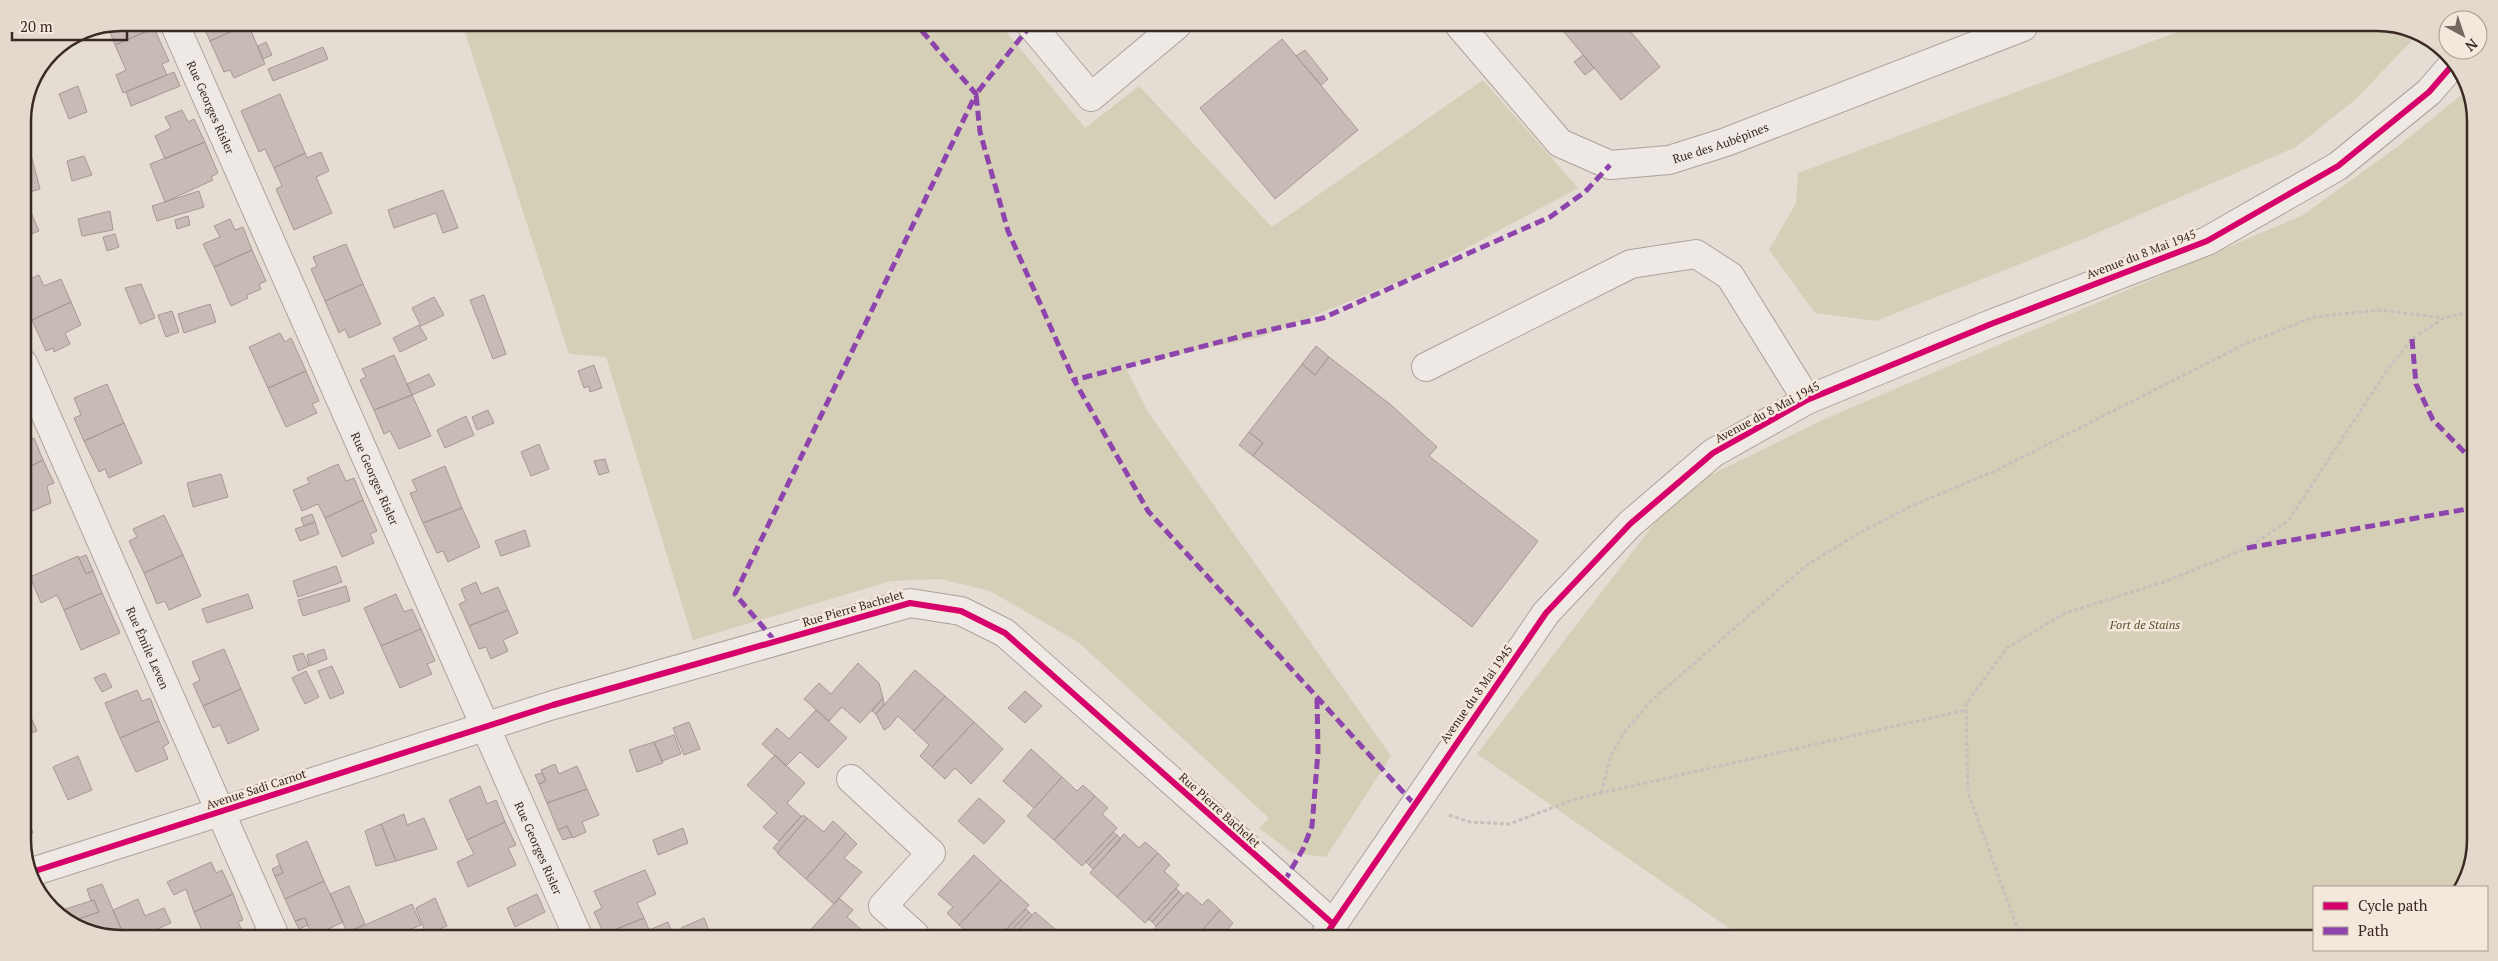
<svg xmlns="http://www.w3.org/2000/svg" width="2498" height="961" font-family="'PT Serif',serif">
  <rect width="100%" height="100%" fill="#e5dcd3"/>
  <path fill="#d6cfb8" d="M462 23 1001 25 1085 128 1139 86 1272 227 1483 80 1578 188 1424 271 1264 336 1125 366 1148 412 1391 756 1326 857 1292 853 1259 828 1269 818 1078 642 990 591 940 579 891 581 693 640 606 357 569 354Z
    M2191 27 2409 28 2418 34 2356 99 2296 147 2083 239 1876 321 1815 313 1769 250 1796 203 1798 173Z
    M2466 91 2475 114 2470 872 2459 887H2314V938L1742 937 1477 754 1680 490 1827 418 2303 215 2401 144Z"/>
  <path fill="#c8bab4" stroke="#a69892" d="M121 22 152 23 154 28 115 45 107 25Z
    M202 23H248V24L210 41Z
    M248 24 265 64 234 78 230 70 224 72 210 41Z
    M1559 26H1626L1660 67 1621 100Z
    M154 28 169 61 162 64 167 75 123 93 116 75 126 70 115 45Z
    M1282 39 1358 130 1275 199 1200 108Z
    M266 42 272 55 263 59 258 46Z
    M323 47 328 59 273 81 268 69Z
    M1305 50 1328 79 1321 85 1296 56Z
    M1583 55 1594 68 1585 75 1574 62Z
    M174 72 180 86 131 106 126 92Z
    M78 86 87 112 69 119 59 94Z
    M280 94 305 153 274 168 265 149 259 152 241 111Z
    M182 110 188 122 194 119 205 142 165 159 155 136 171 128 165 117Z
    M205 142 218 173 211 177 213 180 165 202 150 164Z
    M30 151 40 189 23 194V154Z
    M321 152 329 171 316 177 332 213 294 230 276 189 282 186 274 168 305 153 307 158Z
    M84 156 92 175 72 181 67 161Z
    M443 190 458 228 443 233 436 213 394 228 388 210Z
    M199 191 204 207 157 221 152 206Z
    M23 194 39 231 23 237Z
    M110 211 113 230 82 236 78 219Z
    M188 216 190 225 177 229 175 220Z
    M230 219 235 230 243 227 252 250 214 267 203 244 220 237 214 226Z
    M115 234 119 247 107 251 103 237Z
    M346 244 363 284 325 301 311 269 317 266 313 257Z
    M252 250 266 281 259 284 261 289 247 295 248 298 231 306 214 267Z
    M39 275 44 286 61 279 71 302 32 320 23 299 29 294 23 282Z
    M141 284 155 318 140 324 125 288Z
    M363 284 381 324 349 338 345 329 339 333 325 301Z
    M484 295 506 354 493 359 470 300Z
    M434 297 444 315 421 326 412 308Z
    M71 302 81 325 65 333 70 344 54 352 53 348 46 351 32 320Z
    M210 304 216 322 184 333 178 314Z
    M172 311 179 332 166 337 158 315Z
    M419 325 427 339 400 352 393 338Z
    M280 333 285 342 291 338 306 371 268 388 249 347Z
    M1316 346 1329 357 1315 375 1302 364Z
    M394 355 412 395 374 410 360 380 366 377 362 369Z
    M1329 357 1391 405 1437 447 1429 456 1538 541 1472 627 1253 456 1263 443 1249 432 1302 364 1315 375Z
    M594 365 602 388 590 392 589 386 584 388 578 371Z
    M306 371 319 401 312 404 317 413 286 427 268 388Z
    M429 374 435 385 412 395 407 384Z
    M107 384 124 423 84 441 74 418 81 415 74 398Z
    M412 395 431 436 399 449 390 431 384 434 374 410Z
    M488 410 494 423 477 430 472 417Z
    M466 416 474 435 445 448 437 430Z
    M124 423 142 463 109 478 105 469 99 472 84 441Z
    M1249 432 1263 443 1253 456 1239 445Z
    M23 433 26 441 34 438 43 460 23 470Z
    M539 444 549 469 531 476 521 452Z
    M605 459 609 472 599 475 594 461Z
    M43 460 54 483 47 486 51 503 23 515V470Z
    M338 464 346 481 354 478 363 500 325 518 318 504 302 511 293 490 310 483 307 478Z
    M445 466 462 508 423 523 410 493 417 491 412 480Z
    M221 474 228 497 193 507 187 483Z
    M363 500 377 531 370 534 374 543 342 557 325 518Z
    M462 508 480 547 448 562 443 551 437 553 423 523Z
    M312 514 315 522 304 526 301 518Z
    M164 515 183 555 144 573 129 541 137 537 133 529Z
    M315 522 319 534 300 541 295 529Z
    M525 530 530 546 501 556 495 541Z
    M86 555 93 571 86 574 79 558Z
    M183 555 201 596 169 610 165 601 157 604 144 573Z
    M78 556 86 574 93 571 102 593 64 610 57 595 41 603 30 577Z
    M336 566 342 582 298 597 293 581Z
    M476 582 481 594 498 587 508 610 469 626 459 604 466 601 461 589Z
    M346 586 350 601 303 616 298 600Z
    M102 593 120 633 81 650 64 610Z
    M248 594 253 608 207 623 202 609Z
    M396 594 404 612 412 609 421 629 381 646 364 608Z
    M508 610 518 633 503 640 508 651 491 659 486 647 479 649 469 626Z
    M421 629 435 661 427 664 432 674 400 688 381 646Z
    M224 649 241 689 203 706 193 684 200 680 192 662Z
    M324 649 327 659 310 666 307 655Z
    M303 653 309 666 298 671 293 656Z
    M858 663 879 683 883 698 860 723 842 707 829 721 804 699 819 683 831 694Z
    M332 666 344 693 330 699 318 671Z
    M915 670 945 696 914 731 898 716 890 726 884 730 876 714Z
    M306 671 319 697 305 704 292 678Z
    M105 673 112 687 102 692 94 678Z
    M241 689 259 730 228 744 220 725 213 728 203 706Z
    M137 690 142 701 150 698 159 721 120 738 105 703Z
    M1025 691 1042 706 1025 723 1008 708Z
    M945 696 974 722 932 767 920 756 929 745 914 731Z
    M883 698 884 704 876 714 872 711Z
    M27 708 37 731 23 736V710Z
    M816 710 847 738 818 768 800 752 786 766 762 744 777 728 789 739Z
    M159 721 169 743 163 747 168 759 136 772 120 738Z
    M689 722 700 749 684 755 673 728Z
    M974 722 1003 749 971 784 955 768 945 779 932 767Z
    M674 735 681 754 662 761 654 742Z
    M654 742 663 763 637 772 629 750Z
    M1031 749 1062 777 1034 808 1003 781Z
    M775 755 805 783 787 803 801 816 779 841 763 827 777 813 747 785Z
    M78 756 92 790 68 800 53 767Z
    M555 764 559 774 577 766 587 789 547 803 539 784 546 781 541 770Z
    M542 773 546 781 539 784 535 775Z
    M1062 777 1077 791 1083 785 1095 796 1054 840 1027 816Z
    M480 786 487 804 496 800 505 822 467 840 449 800Z
    M587 789 599 815 582 822 586 832 573 838 567 826 558 830 547 803Z
    M1095 796 1108 808 1102 814 1117 828 1082 866 1054 840Z
    M979 798 1005 821 984 844 958 821Z
    M25 811 33 833 23 836V812Z
    M404 814 407 825 424 818 437 849 396 861 381 824Z
    M803 815 807 818 778 852 773 848Z
    M807 818 824 832 833 821 846 833 806 879 777 853Z
    M505 822 516 845 508 848 516 865 468 887 457 862 474 854 467 840Z
    M381 824 396 861 376 866 365 831Z
    M567 826 572 837 563 840 558 830Z
    M683 828 688 843 658 855 653 840Z
    M1113 832 1117 835 1089 865 1086 862Z
    M846 833 857 844 844 858 862 872 834 904 806 879Z
    M1124 834 1139 848 1145 842 1158 853 1117 897 1090 873Z
    M1117 835 1121 839 1093 869 1089 865Z
    M307 841 324 881 285 899 275 876 283 873 276 855Z
    M1158 853 1170 865 1164 871 1179 885 1145 923 1117 897Z
    M974 855 1001 880 959 925 947 913 953 907 938 894Z
    M211 862 216 873 222 870 233 894 194 912 186 889 174 895 167 882Z
    M280 865 283 873 275 876 272 869Z
    M645 870 656 894 637 903 644 918 604 934 594 912 602 908 594 891Z
    M1001 880 1029 905 1001 935H983L978 931 975 935H970L959 925Z
    M324 881 343 922 318 934H311L305 918 295 921 285 899Z
    M102 884 113 910 123 933H89L72 921 99 912 94 900 91 901 87 889Z
    M349 886 365 924 347 932 330 894Z
    M1176 888 1179 892 1152 922 1148 919Z
    M1179 892 1184 896 1156 926 1152 922Z
    M1187 892 1202 905 1208 899 1220 910 1197 936H1159L1153 930Z
    M233 894 243 920 238 922 243 932 203 933 194 912Z
    M537 894 545 912 515 927 507 908Z
    M435 898 447 926 426 934 416 908Z
    M839 898 853 910 847 917 863 931 860 935H806Z
    M138 899 145 916 164 908 171 923 148 933H123L113 910Z
    M94 900 99 912 72 921 59 911Z
    M412 904 421 925 399 934H345Z
    M1026 909 1029 912 1007 935H1001Z
    M1220 910 1233 923 1228 929 1235 936H1197Z
    M1029 912 1032 915 1014 935H1007Z
    M1035 912 1062 935H1014Z
    M305 918 308 925 299 929 295 921Z
    M644 918 651 934H604Z
    M704 918 710 933 683 935 681 928Z
    M668 922 673 935 651 934 649 930Z"/>
  <g fill="none" stroke-linecap="round" stroke-linejoin="round">
    <g stroke="#aba29b" stroke-width="30">
      <g id="minor">
        <path id="s1" d="M174 23 577 934"/>
        <path d="M1031 25 1091 97 1177 25"/>
        <path id="s2" d="M1460 26 1560 143 1610 165 1669 160 1726 142 2023 27"/>
        <path id="s3" d="M23 363 274 934"/>
        <path d="M1426 367 1631 264 1696 254 1730 276 1807 400"/>
        <path d="M851 779 931 853 883 906 915 935"/>
        <path d="M32 872 553 705 910 603 961 611 1005 633 1333 924"/>
        <path d="M1325 936 1546 613 1630 524 1713 453 1807 400 1991 324 2207 241 2338 166 2429 92 2455 62"/>
      </g>
    </g>
    <path stroke="#c6c0bb" stroke-width="3" stroke-dasharray="4 2.5" stroke-linecap="butt" d="M1601 793 1611 755 1626 730 1652 700 1807 565 1854 536 1909 507 1997 470 2245 344 2314 317 2380 310 2444 318
      M1449 815 1470 822 1509 824 1573 800 1601 793 1966 710
      M2021 938 1968 792 1966 704 2007 648 2065 613 2167 581 2247 548 2288 521 2388 369 2412 339 2444 318 2474 311"/>
    <use href="#minor" stroke="#eee9e4" stroke-width="28"/>
    <path stroke="#8e44ad" stroke-width="5" stroke-dasharray="10 5" stroke-linecap="butt" d="M1031 25 976 94 980 132 1008 231 1074 380
      M2412 339 2416 384 2433 420 2473 461
      M2247 548 2473 508
      M775 641 735 594 976 94 916 24
      M1414 804 1148 511 1074 380 1246 335 1323 318 1550 217 1585 192 1610 165
      M1284 882 1303 849 1312 826 1318 752 1317 697"/>
    <g stroke="#f4e7db" stroke-width="9">
      <path id="cycleway" d="M32 872 553 705 910 603 961 611 1005 633 1333 924
        M1325 936 1546 613 1630 524 1713 453 1807 400 1991 324 2207 241 2338 166 2429 92 2455 62"/>
    </g>
    <use href="#cycleway" stroke="#d6006c" stroke-width="6"/>
  </g>
  <g text-anchor="middle" dominant-baseline="central" stroke-width="5" stroke-linejoin="round" paint-order="stroke">
    <g font-size="12" fill="#3a2923" stroke="#f4e7db">
      <text stroke="none"><textPath href="#s1" startOffset="92">Rue Georges Risler</textPath></text>
      <text stroke="none"><textPath href="#s2" startOffset="322">Rue des Aubépines</textPath></text>
      <text transform="translate(2141 254) rotate(-21)">Avenue du 8 Mai 1945</text>
      <text transform="translate(1767 412) rotate(-28)">Avenue du 8 Mai 1945</text>
      <text stroke="none"><textPath href="#s1" startOffset="498">Rue Georges Risler</textPath></text>
      <text transform="translate(853 608) rotate(-16)">Rue Pierre Bachelet</text>
      <text stroke="none"><textPath href="#s3" startOffset="311">Rue Émile Leven</textPath></text>
      <text transform="translate(1476 694) rotate(-55)">Avenue du 8 Mai 1945</text>
      <text transform="translate(256 789) rotate(-18)">Avenue Sadi Carnot</text>
      <text transform="translate(1220 810) rotate(42)">Rue Pierre Bachelet</text>
      <text stroke="none"><textPath href="#s1" startOffset="902">Rue Georges Risler</textPath></text>
    </g>
    <g font-size="12" font-style="italic" fill="#53542c" stroke="#f4e7db">
      <text x="2145" y="624">Fort de Stains</text>
    </g>
  </g>
  <path d="M0 0H2498V961H0ZM121 31H2377A90 90 0 0 1 2467 121V840A90 90 0 0 1 2377 930H121A90 90 0 0 1 31 840V121A90 90 0 0 1 121 31Z" fill="#e5d8cc" fill-rule="evenodd"/>
  <path fill="none" stroke="#3a2923" stroke-width="2.5" d="M121 31H2377A90 90 0 0 1 2467 121V840A90 90 0 0 1 2377 930H121A90 90 0 0 1 31 840V121A90 90 0 0 1 121 31Z"/>
  <rect x="2313" y="886" width="175" height="65" fill="#f4e7db" stroke="#aa9b91"/>
  <rect x="2323" y="902" width="25" height="8" fill="#d6006c" stroke="#aa9b91"/>
  <text x="2358" y="911" font-size="15" fill="#3a2923">Cycle path</text>
  <rect x="2323" y="927" width="25" height="8" fill="#8e44ad" stroke="#aa9b91"/>
  <text x="2358" y="936" font-size="15" fill="#3a2923">Path</text>
  <g transform="translate(2463 35) rotate(140)"><circle r="24" fill="#f4e7db" stroke="#aa9b91"/>
  <path d="M0-4L9 19L0 12L-9 19Z" fill="#766861"/>
  <text y="-8" font-size="14" font-weight="bold" text-anchor="middle" fill="#3a2923">N</text>
  </g>
  <path d="M12 32v8h115v-8" fill="none" stroke="#3a2923" stroke-width="2.5"/>
  <text x="20" y="32" font-size="15" fill="#3a2923" stroke="#f4e7db" stroke-width="4" paint-order="stroke">20 m</text>
</svg>
